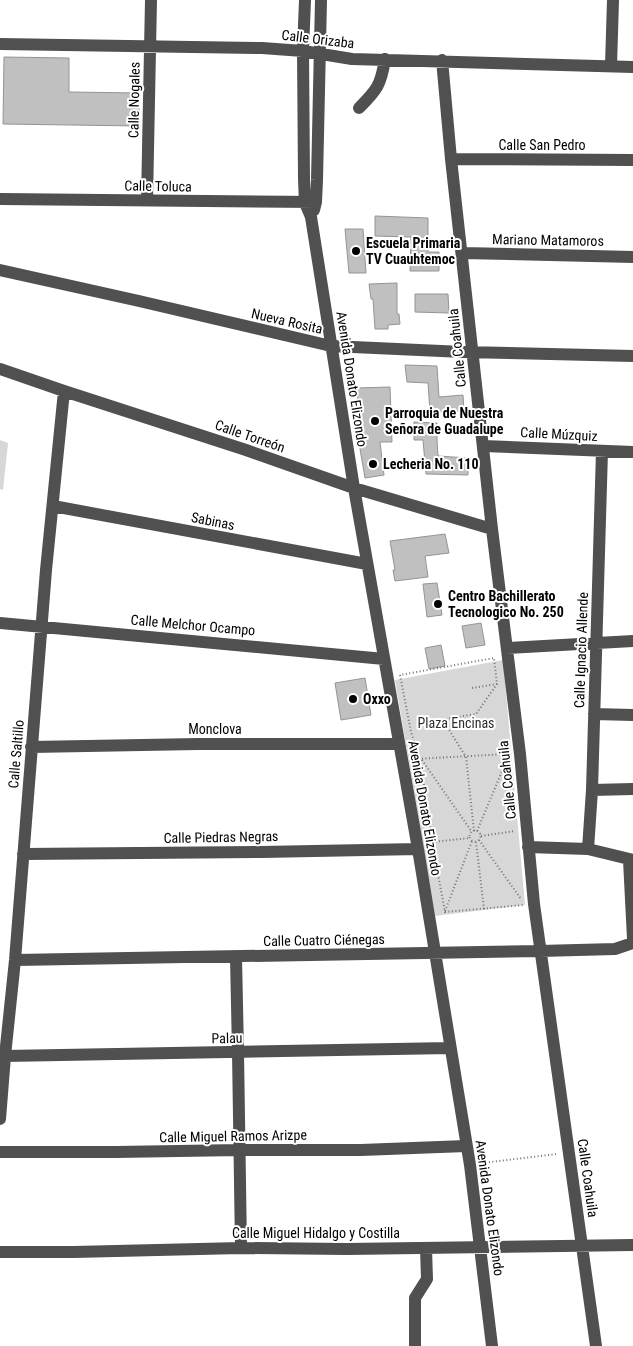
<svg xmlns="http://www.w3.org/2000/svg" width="633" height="1346" font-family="'Roboto Condensed',sans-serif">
  <rect width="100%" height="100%" fill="#fff"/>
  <path fill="#d7d7d7" d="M0 440 8 443 3 490 0 489Z
    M503 660 525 905 435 916 395 680Z"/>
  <path fill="#c0c0c0" stroke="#949494" d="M4 57 69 58V92L139 93V126L3 124Z
    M375 216 428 218V252H439V271H410L411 237 375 236Z
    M345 229H363L366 273H349Z
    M397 283V314H399L400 324 388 325V329H375L373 299H371L369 284Z
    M415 294H448L449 313 415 312Z
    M405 365 437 366 439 397 463 395 464 411 430 412 428 383 407 382Z
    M390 387 392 442H380L384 475 365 478 359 443 357 388Z
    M414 422 437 423V440L438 456 468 458V475L426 474 423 440H414Z
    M445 534 449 553 425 556 428 577 395 581 393 570H395L390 541Z
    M437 583 442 615 427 617 423 584Z
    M481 623 485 645 466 648 462 626Z
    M441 645 445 666 429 669 425 648Z
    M365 678 371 715 341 720 335 683Z"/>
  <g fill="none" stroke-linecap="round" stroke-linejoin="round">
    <path stroke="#727272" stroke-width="2" stroke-dasharray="1 2.5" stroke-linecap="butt" d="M472 688 497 684
      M415 759 507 754
      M422 760 472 832
      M469.5 836a5.5 5.5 0 1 1 11 0a5.5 5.5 0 1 1-11 0Z
      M474 831 466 757 446 725 445 719 476 714 497 684 494 658 400 675 411 732 420 758 432 842 445 912 524 905
      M477 831 508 757
      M481 836 515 831
      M479 840 521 899
      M432 842 470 838
      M476 842 484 909
      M445 911 472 841
      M482 1163 557 1154"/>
    <path stroke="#505050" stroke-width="12" d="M305 0 303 51 304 179 305 203 311 217 354 488 418 849 470 1165 492 1346
      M0 44 262 48 303 51 352 59 633 67
      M442 60 451 159 492 529 520 754 534 904 596 1346
      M611 66 613 0
      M359 108C377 90 381 85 385 59
      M451 159 633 160
      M0 199 316 202
      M147 200 151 0
      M314 210 316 202 317 180 321 0
      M462 253 633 257
      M0 270 139 301 331 346 463 352 633 356
      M0 369 64 391 246 450 354 488 492 529
      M483 446 633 452
      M53 506 367 564
      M0 623 384 659
      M507 648 633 641
      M594 714 633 715
      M31 747 198 744H399
      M592 790 633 789
      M528 847 588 849 633 860
      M588 849 592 790 602 451
      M23 854 262 852 418 849
      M629 860 633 939
      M236 957 238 1052 241 1248
      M15 960 540 951 615 949 633 943
      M5 1056 450 1048
      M0 1119 5 1056 15 960 46 570 64 391
      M0 1152H116L240 1150H361L466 1146
      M0 1252H74L241 1248 347 1249 633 1245
      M415 1346V1298L427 1279 426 1248"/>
  </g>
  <g fill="#000" stroke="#fff" stroke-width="2">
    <circle cx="356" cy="251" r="5"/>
    <circle cx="375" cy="421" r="5"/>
    <circle cx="373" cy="464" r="5"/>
    <circle cx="438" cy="604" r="5"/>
    <circle cx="353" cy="699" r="5"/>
  </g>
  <g text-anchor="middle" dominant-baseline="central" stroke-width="4" stroke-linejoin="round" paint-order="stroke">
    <g font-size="14" fill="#000" stroke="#fff">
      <text transform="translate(318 39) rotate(7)">Calle Orizaba</text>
      <text transform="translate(134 100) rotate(-89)">Calle Nogales</text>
      <text x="542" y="145">Calle San Pedro</text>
      <text transform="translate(158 186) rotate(1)">Calle Toluca</text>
      <text transform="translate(548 240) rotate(1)">Mariano Matamoros</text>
      <text transform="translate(287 321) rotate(13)">Nueva Rosita</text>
      <text transform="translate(457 348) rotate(-96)">Calle Coahuila</text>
      <text transform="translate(352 379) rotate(81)">Avenida Donato Elizondo</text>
      <text transform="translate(559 434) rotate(3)">Calle Múzquiz</text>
      <text transform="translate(250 436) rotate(19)">Calle Torreón</text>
      <text transform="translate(213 521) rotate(11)">Sabinas</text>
      <text transform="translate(193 625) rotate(5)">Calle Melchor Ocampo</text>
      <text transform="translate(581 650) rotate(-88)">Calle Ignacio Allende</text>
      <text x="215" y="729">Monclova</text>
      <text transform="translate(16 754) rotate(-85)">Calle Saltillo</text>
      <text transform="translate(507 780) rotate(-96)">Calle Coahuila</text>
      <text transform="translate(425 808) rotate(80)">Avenida Donato Elizondo</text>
      <text transform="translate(221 837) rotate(-1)">Calle Piedras Negras</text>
      <text transform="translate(324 940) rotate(-1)">Calle Cuatro Ciénegas</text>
      <text transform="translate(227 1038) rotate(-1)">Palau</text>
      <text transform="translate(233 1136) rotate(-1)">Calle Miguel Ramos Arizpe</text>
      <text transform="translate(588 1178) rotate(82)">Calle Coahuila</text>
      <text transform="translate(490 1208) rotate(82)">Avenida Donato Elizondo</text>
      <text x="316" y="1233">Calle Miguel Hidalgo y Costilla</text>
    </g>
    <g font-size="14" font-weight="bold" fill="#000" stroke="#fff" text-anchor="start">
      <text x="366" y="243">Escuela Primaria<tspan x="366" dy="16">TV Cuauhtemoc</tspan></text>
      <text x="385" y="413">Parroquia de Nuestra<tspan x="385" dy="16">Señora de Guadalupe</tspan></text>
      <text x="383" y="464">Lecheria No. 110</text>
      <text x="448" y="596">Centro Bachillerato<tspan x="448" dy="16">Tecnologico No. 250</tspan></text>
      <text x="363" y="699">Oxxo</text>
    </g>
    <g font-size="14" fill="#2e2e2e" stroke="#fff">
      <text x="456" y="723">Plaza Encinas</text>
    </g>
  </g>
</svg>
